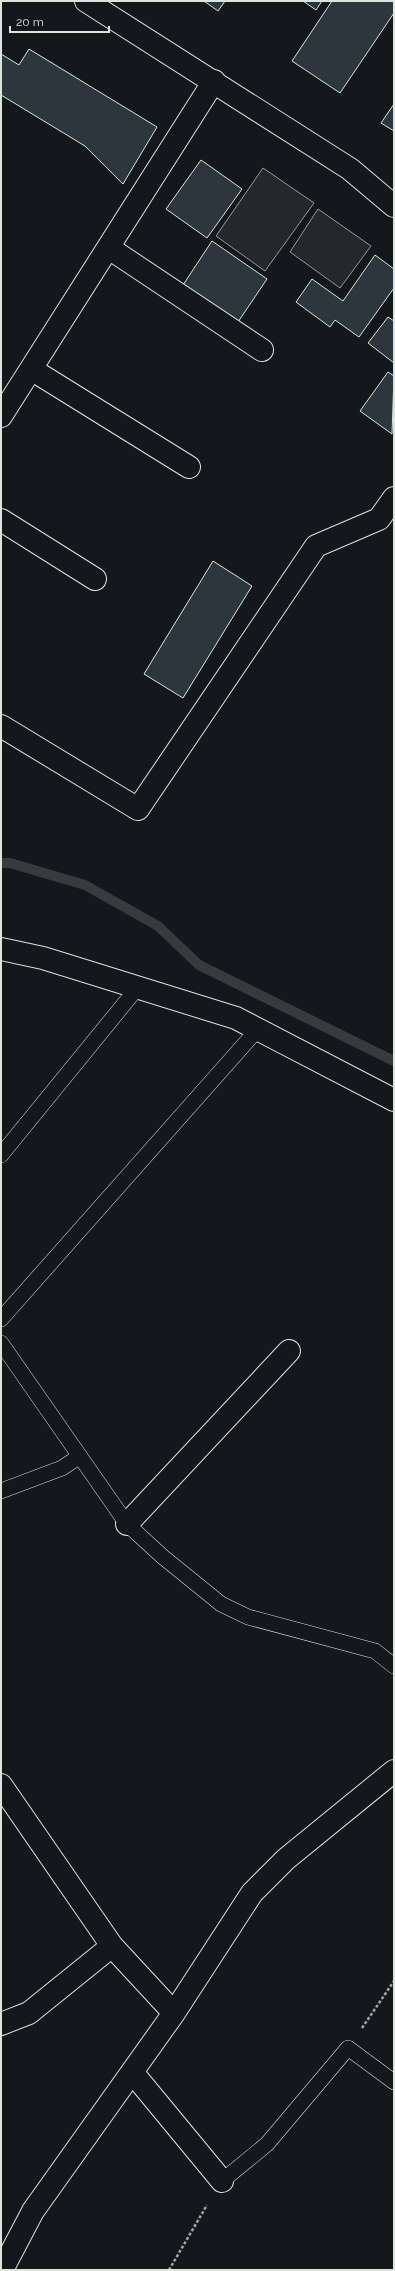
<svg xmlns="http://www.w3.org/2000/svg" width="395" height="2271" font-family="Raleway,sans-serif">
  <rect width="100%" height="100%" fill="#14181c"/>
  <path fill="#24282b" stroke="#939e99" d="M263 168 314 203 265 271 216 236Z
    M318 209 371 246 340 288 290 252Z"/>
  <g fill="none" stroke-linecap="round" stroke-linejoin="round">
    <path stroke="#363b3e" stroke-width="10" d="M1 863H10L85 885 158 926 199 965 394 1061"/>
  </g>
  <path fill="#2c363c" stroke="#d8e6dc" d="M204 1H225L218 11Z
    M303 1H322L316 10Z
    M332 1H394V13L340 93 292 61Z
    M29 49 157 127 123 184 85 146 1 95V54L19 65Z
    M394 104V131L381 123Z
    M201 160 242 189 207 238 166 209Z
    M212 241 267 279 238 322 183 285Z
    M375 255 394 269V288L359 337 335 320 330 327 296 302 312 279 343 301Z
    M388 317 394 321V363L368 343Z
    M388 372 394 376 392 434 360 411Z
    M213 561 252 586 183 698 144 674Z"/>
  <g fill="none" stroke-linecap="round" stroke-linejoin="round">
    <g stroke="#d8e6dc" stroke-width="16">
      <path id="service" d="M1 1155 138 987
        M1 1319 258 1029
        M1 1343 127 1524 163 1557 221 1604 248 1617 375 1651 394 1666
        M1 1491 62 1468 80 1456
        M222 2181 267 2144 348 2048 394 2082"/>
    </g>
    <g stroke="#d8e6dc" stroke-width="24">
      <path id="minor" d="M109 248 262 350
        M31 369 189 467
        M1 416 214 81
        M1 520 95 579
        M1 726 138 809 316 546 379 519 394 498
        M1 949 43 958 236 1018 394 1100
        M127 1524 289 1351
        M1 1785 112 1946 174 2013
        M1 2024 29 2013 112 1946
        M132 2072 222 2181
        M2 2270 33 2211 174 2013 252 1893 286 1859 394 1771"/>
    </g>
    <g stroke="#d8e6dc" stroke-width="24">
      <path id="tertiary" d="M86 1 350 169 394 206"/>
    </g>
    <path stroke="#9da8a2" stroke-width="2.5" stroke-dasharray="3 2" stroke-linecap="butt" d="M362 2028 394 1981
      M169 2270 207 2205"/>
    <use href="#service" stroke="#14181c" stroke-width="15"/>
    <use href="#minor" stroke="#14181c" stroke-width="22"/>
    <use href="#tertiary" stroke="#14181c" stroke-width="22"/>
  </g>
  <rect width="395" height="2271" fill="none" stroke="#d8e6dc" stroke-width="4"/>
  <path d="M10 26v6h99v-6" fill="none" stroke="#d8e6dc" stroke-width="2"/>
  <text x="16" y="26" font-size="12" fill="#d8e6dc" stroke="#14181c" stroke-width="3" paint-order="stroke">20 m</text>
</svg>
